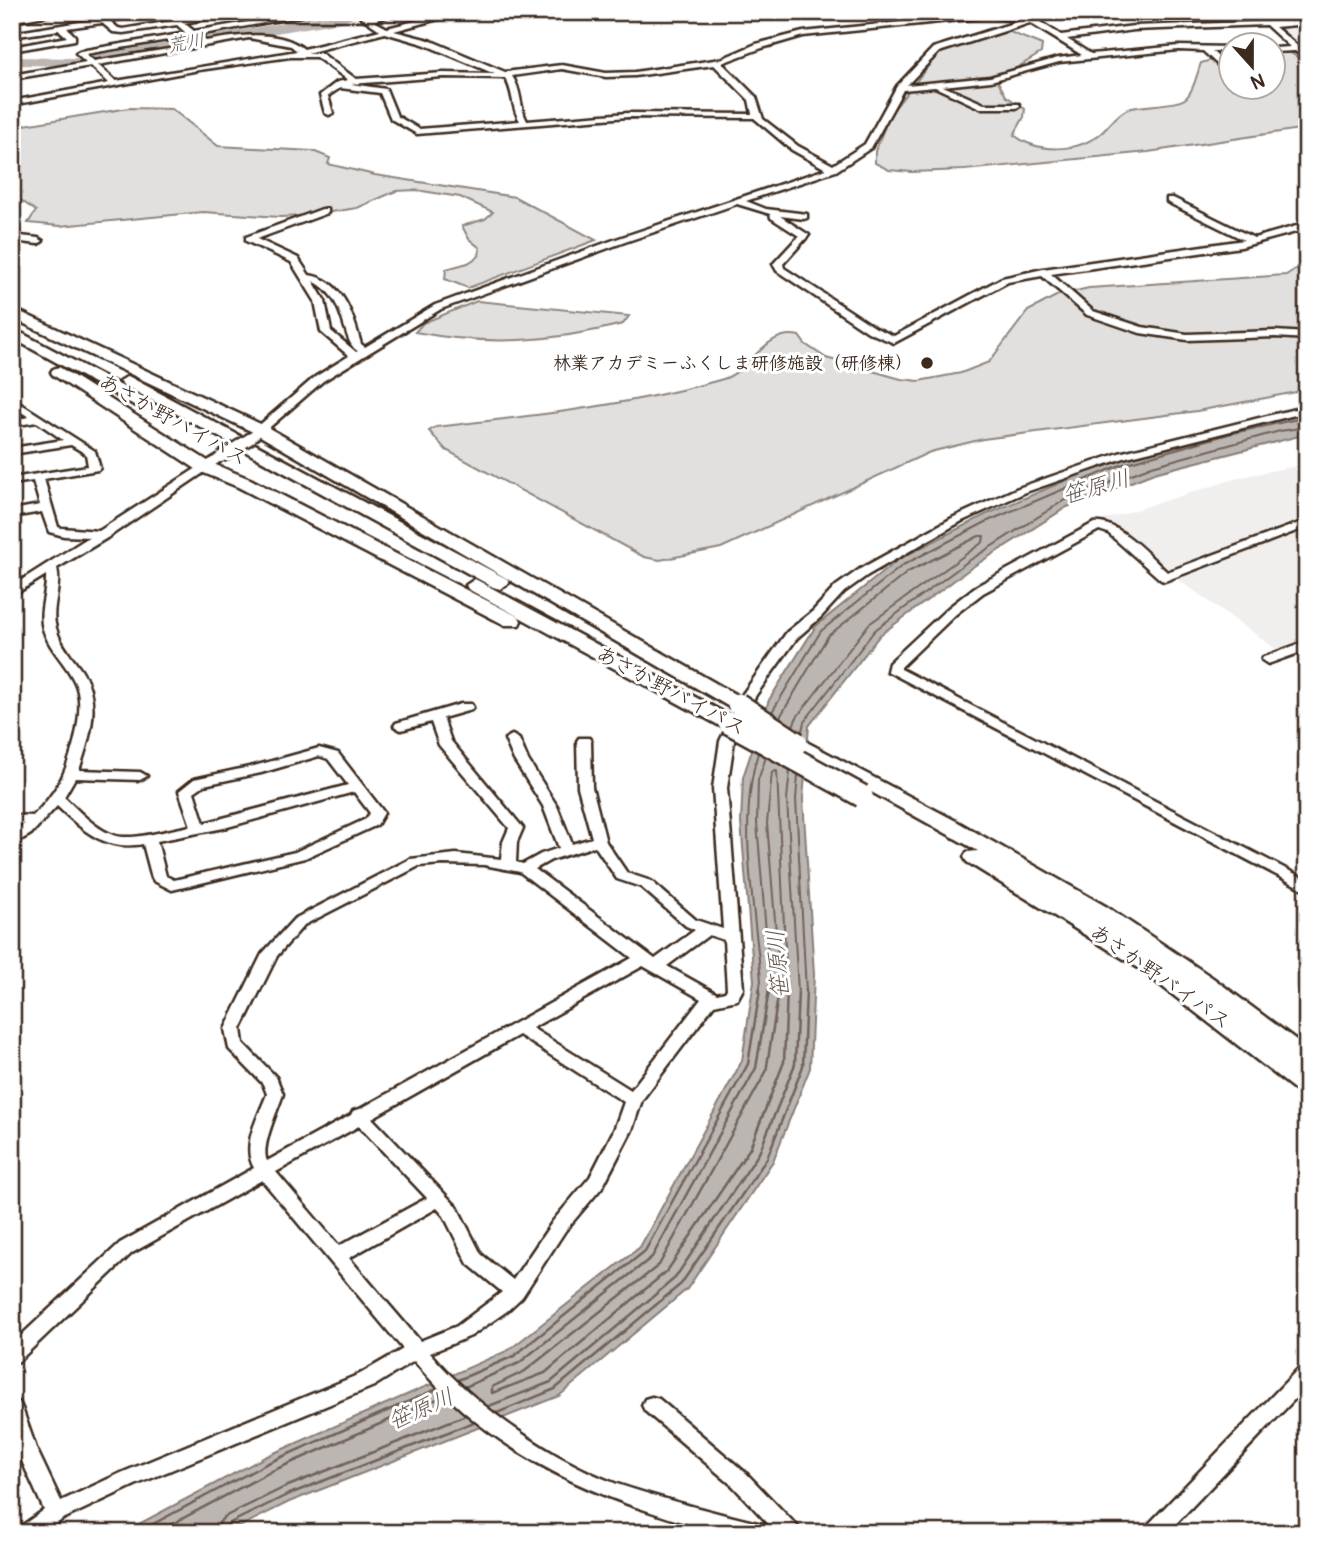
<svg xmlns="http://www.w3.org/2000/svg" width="1319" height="1545" font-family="Pangolin,'Klee One',sans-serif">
  <rect width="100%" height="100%" fill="#fff"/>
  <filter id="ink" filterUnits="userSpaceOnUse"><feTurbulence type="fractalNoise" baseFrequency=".0143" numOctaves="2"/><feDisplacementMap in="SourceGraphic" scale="14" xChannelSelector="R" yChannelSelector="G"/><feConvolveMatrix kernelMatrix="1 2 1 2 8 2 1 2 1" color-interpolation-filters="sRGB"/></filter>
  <g filter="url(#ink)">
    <path fill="#f1efee" d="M1307 24V55L1275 25Z
      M1307 464V641L1276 649 1097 522 1241 477Z"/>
    <path fill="#e2e0de" stroke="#8e857e" stroke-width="2" d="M1000 28 1042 45 1041 53 997 80 1006 96 1025 109 1024 117 1014 135C1037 153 1076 153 1100 134 1109 127 1117 113 1128 109 1143 104 1176 106 1186 98 1194 91 1197 73 1201 63L1231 54 1232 88H1274V52L1291 53 1307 64V128L1148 152 964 170 911 172 889 170 875 163V151L890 114 938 54 986 30Z
      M129 108 172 109 218 146 313 151 330 158 328 164 375 175 515 197 596 240 468 288 445 279 446 269 468 263 479 256 480 248 469 239 462 226 485 219 493 212 460 197 416 190 396 191 357 208 305 216 280 217 203 212 60 226 28 223 36 211 12 194V127Z
      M1307 207V390L1197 411 983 439 930 452 721 548 660 560 644 557 446 450 429 431 436 427C531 416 630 406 723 379 750 371 766 328 799 336L805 344 826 358 901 379 919 381 961 373 989 362 1028 311 1058 295 1089 288 1286 275 1302 265C1297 244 1295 227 1307 207Z
      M477 301 629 316 623 324C551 342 488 346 415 332L423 323Z"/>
    <path fill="#bcb6b3" stroke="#887e77" stroke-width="2" d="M1307 410V434L1154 473 1067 507 971 568 880 635 809 726 803 799 814 974 810 1068 773 1161 687 1289 559 1396 289 1502 227 1533H122L265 1457 509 1350 640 1247 742 1061 754 981 741 823 743 777 769 700 816 626 899 559 985 515 1121 457Z"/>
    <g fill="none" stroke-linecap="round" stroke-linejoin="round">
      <path stroke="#6f625a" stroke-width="2" d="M772 712 821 631 903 565 988 521 1123 464 1229 434 1307 417
        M780 717 828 636 908 572 979 536H984L983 542 869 624 797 717 793 726
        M802 731 804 722 875 630 967 562 1063 501 1152 466 1280 431 1307 427
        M758 753C737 820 755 911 761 981L759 992
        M766 757 758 780 757 823 770 981 768 992
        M790 770 787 799 798 992
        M798 775 796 799 806 992
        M778 992 780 981 767 823 772 772 777 771 787 992"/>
      <path stroke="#6f625a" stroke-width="2.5" d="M779 990 766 1072 659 1265 525 1371 492 1387V1393L545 1373 667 1271 750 1148 784 1062 787 990
        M458 1380 514 1356 645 1251 748 1064 760 990
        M465 1387 519 1363 652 1257 756 1068 769 990
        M489 1406 551 1382 675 1278 759 1153 795 1064 798 990
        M497 1413 555 1389 681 1284 767 1158 803 1066 806 990
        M136 1533 268 1463 437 1389
        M155 1533 272 1471 444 1396
        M217 1533 219 1523 224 1517 283 1488 466 1415
        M226 1533 230 1523 287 1495 474 1422"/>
      <path fill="#bcb6b3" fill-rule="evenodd" d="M347 12H366L342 22 79 66 12 65V57L79 58Z"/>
      <g stroke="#3b2a1e" stroke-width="5">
        <path id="minor" d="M48 12H66L12 22V18Z
          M139 12H157L110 21 118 28 123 29 226 12 233 14 184 23 194 31 307 12H324L198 35 206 41C236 36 278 28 304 49L380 30 353 12H361L369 17 389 12H401L374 21 387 28 451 12H464L394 31 429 40 505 72 562 65 606 73 635 72 721 59 756 44 803 32 989 13 1030 18 1048 12H1059L1037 20 1061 35 1134 26 1307 20V24L1275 27 1307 54V60L1295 51 1274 52V48L1290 47 1266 25 1134 30 1067 39 1091 54 1179 46 1232 47V51H1212L1232 71V78L1203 51 1179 50 1059 62 991 81 943 86 984 104H1019L1020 106 1016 108H980L935 87 903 90 871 148 836 171 746 201 766 209 807 214V218L804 219 780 216 809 235 783 264 784 268 876 328 894 336 1002 278 1043 269 1244 240 1167 202V198H1173L1254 238 1307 223V229L1241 247 1051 274 1093 311 1142 327 1187 334 1275 331 1307 333V339L1275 337 1187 340 1140 333 1087 315 1042 276 1008 282 894 343 868 332 777 271 773 264 799 236 771 218 770 214 737 204 625 242 441 309 323 381 256 439H248V435L315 377 349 356 321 332 315 301 291 262 246 241V237L322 209H328V213L257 239 298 258 309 275C343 280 353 315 361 344L365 347 435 305 619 238 826 169 792 150 754 118 628 117 417 134 391 119 380 93 340 88 328 96 333 113 329 115 325 113 320 95 337 82 348 80 316 57H290L199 70 12 105V101L109 83 91 66 12 79V75L86 62 76 53 80 51 186 33 177 25 123 33 113 32 102 23 67 28 75 36V40L12 51V47L67 37 59 30 12 37V33L98 19 96 17 100 15 105 18ZM989 17 1020 21 933 48 897 86 865 144 833 165 798 146 763 119 756 97 722 63 762 48 803 36ZM1030 23 1082 55 1058 58 990 77 907 85 939 52ZM385 33 423 44 495 74 443 73 356 79 321 53H307ZM191 36 200 44 94 61 86 54ZM249 38 291 46 297 51 116 81 98 65ZM714 65 749 100 752 114 628 113 527 121C519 107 522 90 512 76L562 69 606 77 635 76ZM443 77 505 78C514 91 511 108 520 121L419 129 397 116 386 89 351 84ZM313 281C348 298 341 342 358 351L356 352 331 331 325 301Z
          M12 235 38 238 43 241 38 244 12 241Z
          M12 398 95 451 100 468 98 470 44 479 58 527 62 528 99 531 217 455H225L227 457 107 538 57 568C62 589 50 608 56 628 60 644 72 657 81 670 102 701 90 738 79 770L140 772 147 776 140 780 75 778 64 797C78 810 94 828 113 835 131 842 171 829 191 826L179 791 194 779 254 766 319 748 338 753 382 810 384 813 377 825 305 858 172 890 154 881 152 878 143 844C104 851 84 831 57 806L31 834 12 845V834L24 824 12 823V815L33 816C43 806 52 795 59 783 71 761 86 711 76 685 68 665 49 650 43 629 38 611 47 593 46 575L12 596V586L89 537 64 536 49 532 42 512 12 517V510L40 505 33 481 12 484V478L88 466 86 454 71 445 12 454V448L63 440 37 422 12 426V420L29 417 12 406ZM319 756 328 759 348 785 204 823 194 792 204 785 261 773ZM354 792 370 813 366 819 295 852 174 880 166 876 157 841 224 828Z
          M1307 406V412L1127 457 1026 492 962 521 868 575 844 592 821 617 797 638 756 695 734 741 727 788 743 989 737 1000 714 1005 642 1100 632 1130 603 1186 565 1231 522 1297 507 1311 471 1336 430 1353C475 1406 552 1460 617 1484 665 1500 713 1512 762 1524L769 1527 772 1533C757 1533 739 1535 724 1532 699 1528 675 1520 651 1512 560 1483 476 1436 414 1361L374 1386 135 1485 63 1519 44 1533H17L20 1527 44 1510 21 1459 12 1462V1445L15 1444 12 1437V1400L19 1402 22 1408 36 1448 61 1501 121 1473 360 1374 403 1349 262 1180 132 1253 19 1361 12 1364V1344L120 1243 254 1168C241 1145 258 1118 267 1094L263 1084 229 1049 225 1029 262 954 294 919 410 859 456 854 501 859 503 842 509 828 439 745 431 722 401 730 394 726 396 723 461 704H471L473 707 471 710 443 718 451 741 523 828 517 842 516 862 523 864 541 854 559 848 543 806 514 760 505 739 512 735 519 739 528 760 557 806 572 844 592 838 578 787 577 741 579 738H589L591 741 592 787 606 842 627 873 651 881 696 920 723 929 713 788 720 741 742 695 787 632 813 611 836 586 860 569 954 517 1018 488 1119 453ZM595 846 617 879 641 887 686 926 695 930 655 959 535 869 551 860ZM443 864 484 865 520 872 632 958 360 1109 353 1111 351 1115 267 1161C260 1147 278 1110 283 1094L276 1077 243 1043 241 1029 277 956 304 925 419 866ZM709 935 724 940 727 989 725 992 717 994 667 966ZM643 966 701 999 631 1090 532 1028ZM519 1035 624 1102 614 1130 590 1177 553 1221 513 1280 481 1254 457 1207 372 1118ZM359 1126 427 1198 339 1246 276 1172ZM437 1208 444 1216 468 1264 502 1292 457 1326 420 1341 349 1258Z
          M1307 520V527L1165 581 1161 580 1108 533 1099 530 983 593 956 614 901 667V669L1307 880V891L887 671 889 663 948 608 975 587 1094 523C1119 520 1149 556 1167 572Z
          M1307 641V650L1268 664 1262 660 1263 657Z
          M1307 1365V1386L1167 1533H1143L1146 1527 1300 1367Z
          M652 1397 659 1399 747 1474 798 1527 801 1533H777L733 1486 645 1411 642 1405 645 1399Z"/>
      </g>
      <g stroke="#3b2a1e" stroke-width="5">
        <path id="highway" d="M12 308 267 427 745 700 748 704 745 708H731L255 433 12 318Z
          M12 328 146 399 148 402 140 407 134 405 12 338Z
          M59 367 211 463 250 479 519 617 521 621 519 625H505L238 487 199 471 53 375 51 372 53 369Z
          M128 376 507 579 509 583 500 589 493 587 122 384 120 381Z
          M475 579 736 719 739 723 736 727H722L468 589 466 585Z
          M797 737 956 821 1107 907 1213 978 1307 1048V1070L1300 1068 1307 1073V1095L1298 1092 1137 967 967 862 964 857 967 852 978 851 790 747 787 743 790 739Z"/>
      </g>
      <use href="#minor" fill="#fff" fill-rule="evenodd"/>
      <use href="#highway" fill="#fff" fill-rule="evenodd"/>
      <g stroke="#3b2a1e" stroke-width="15" stroke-linecap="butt">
        <path id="minor-bridge" d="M221 457 251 438"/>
      </g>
      <g stroke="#3b2a1e" stroke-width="26" stroke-linecap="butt">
        <path id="highway-bridge" d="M738 704 797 743
          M729 723 862 796"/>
      </g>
      <use href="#minor-bridge" stroke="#fff" stroke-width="10"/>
      <use href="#highway-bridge" stroke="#fff" stroke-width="21"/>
    </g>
  </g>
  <circle fill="#3b2a1e" stroke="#fff" stroke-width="2.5" cx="927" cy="363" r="7"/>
  <g text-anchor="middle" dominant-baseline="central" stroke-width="6" stroke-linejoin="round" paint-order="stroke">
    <g font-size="18" font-weight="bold" fill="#3b2a1e" stroke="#fff" text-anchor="end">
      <text x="913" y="363">林業アカデミーふくしま研修施設（研修棟）</text>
    </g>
    <g font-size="19" font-style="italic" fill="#685b52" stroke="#fff">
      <text transform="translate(186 43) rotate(-10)">荒川</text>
    </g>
    <g font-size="21" fill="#3b2a1e" stroke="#fff">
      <text transform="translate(173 420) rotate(29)">あさか野バイパス</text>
      <text transform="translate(671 691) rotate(28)">あさか野バイパス</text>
      <text transform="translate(1160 977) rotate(35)">あさか野バイパス</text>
    </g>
    <g font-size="23" font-style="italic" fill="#685b52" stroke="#fff">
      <text transform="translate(1096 487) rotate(-16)">笹原川</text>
      <text transform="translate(778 964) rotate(-95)">笹原川</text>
      <text transform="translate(421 1409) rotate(-24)">笹原川</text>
    </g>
  </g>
  <rect width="1319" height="1545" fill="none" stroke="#fff" stroke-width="42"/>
  <rect x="21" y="21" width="1277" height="1503" fill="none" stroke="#3b2a1e" stroke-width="2.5" filter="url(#ink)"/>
  <g transform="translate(1252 66) rotate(159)"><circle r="33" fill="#ffffff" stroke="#b1aaa5" stroke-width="2"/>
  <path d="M0-5L12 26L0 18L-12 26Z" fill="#3b2a1e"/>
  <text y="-10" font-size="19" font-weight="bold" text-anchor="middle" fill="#3b2a1e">N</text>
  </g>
</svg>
